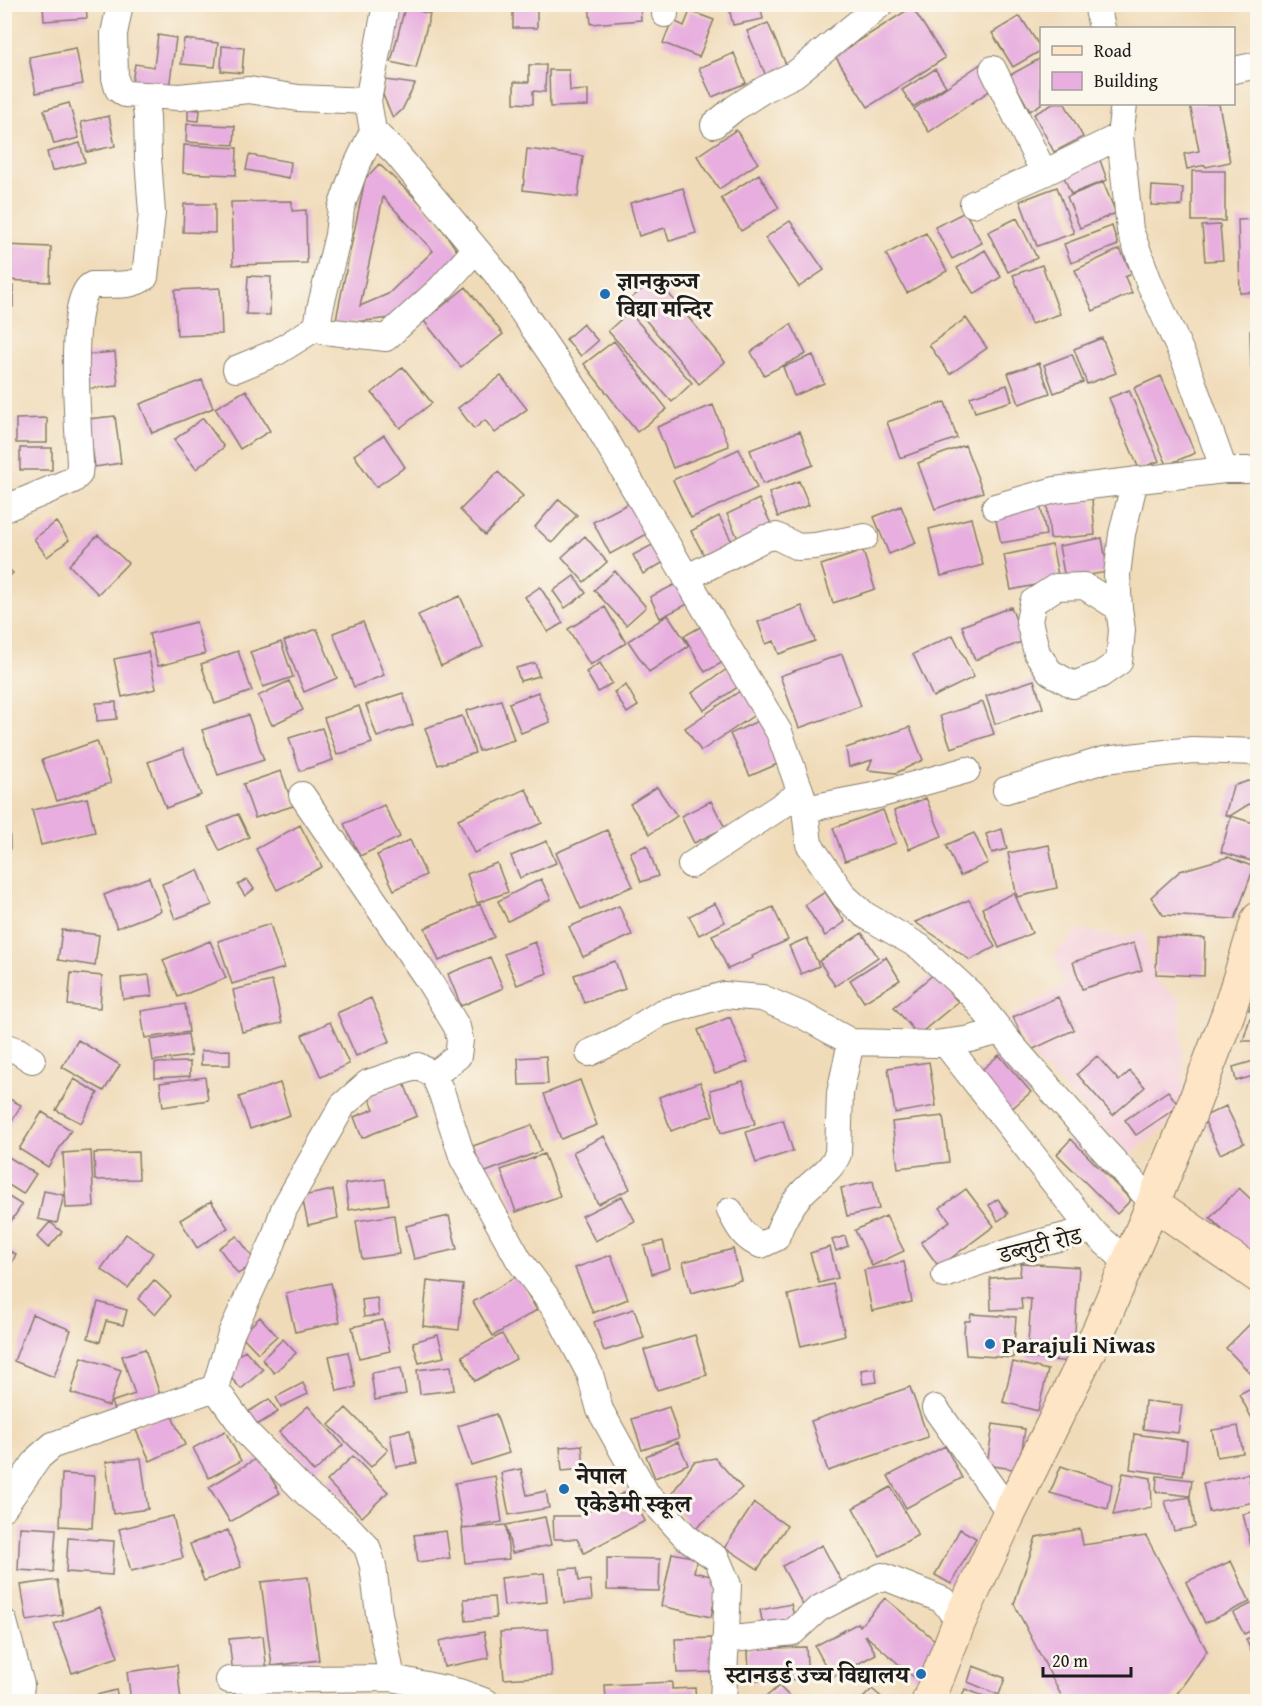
<svg xmlns="http://www.w3.org/2000/svg" width="1262" height="1706" font-family="'Gentium Book Plus','Noto Serif Devanagari',serif">
  <rect width="100%" height="100%" fill="#fbf7ec"/>
  <filter id="ink" filterUnits="userSpaceOnUse"><feTurbulence type="fractalNoise" baseFrequency=".0167" numOctaves="2"/><feDisplacementMap in="SourceGraphic" scale="12" xChannelSelector="R" yChannelSelector="G"/><feConvolveMatrix kernelMatrix="1 2 1 2 8 2 1 2 1" color-interpolation-filters="sRGB"/></filter>
  <filter id="wash" filterUnits="userSpaceOnUse"><feTurbulence type="fractalNoise" baseFrequency=".008" numOctaves="4" result="noise"/><feDisplacementMap in="SourceGraphic" scale="24" xChannelSelector="R" yChannelSelector="G"/><feGaussianBlur stdDeviation="1.35" result="paint"/><feColorMatrix in="noise" values="0 0 0 0 0 0 0 0 0 0 0 0 0 0 0 0 0 1.4 0 .05"/><feComposite in="paint" operator="in"/></filter>
  <g filter="url(#wash)">
    <rect width="100%" height="100%" fill="#f0dbb9"/>
    <path fill="#f4cfdc" d="M1081 930 1124 938 1143 931 1156 982 1180 999 1185 1111 1130 1155 1040 1064 1006 1020 1064 985 1054 954Z"/>
    <g id="blocks">
      <path fill="#e7aedf" fill-rule="evenodd" d="M43 4H86L87 18 44 21Z
        M513 4H537V28H513Z
        M589 4H640L641 20 591 24Z
        M728 4H760L763 19 733 25Z
        M405 7 430 14 416 68 391 62Z
        M912 7 945 58 868 107 835 56Z
        M690 11 714 20 699 57 663 43 672 20 684 26Z
        M1020 16 1042 50 1013 67 992 33Z
        M768 23 787 67 766 76 747 31Z
        M158 35 176 38 169 88 132 82 135 64 154 67Z
        M184 39 218 43 215 67 181 64Z
        M222 46 244 48 242 73 221 71Z
        M76 48 83 84 36 93 29 57Z
        M734 53 746 83 712 97 699 68Z
        M1041 58V104L1030 111 1010 75Z
        M982 63 998 85 929 132 914 109Z
        M529 65H546L545 92 533 91V104L514 103V82H529Z
        M935 69 946 86 913 107 902 90Z
        M549 70H569L570 91 588 90V106L550 107Z
        M385 80 415 84 402 110 393 118 383 95Z
        M69 103 79 138 54 144 44 110Z
        M1053 104H1065L1083 137 1054 152 1034 114Z
        M1190 104H1219L1230 162 1206 167 1205 165 1187 169 1184 154 1199 151Z
        M188 109 200 110 199 121 188 120Z
        M109 116 115 146 87 152 81 122Z
        M187 124 235 126 234 145 186 142Z
        M736 130 758 163 719 189 697 156Z
        M80 143 85 162 52 171 47 152Z
        M184 145 237 148 236 175 183 173Z
        M527 149 583 156 578 197 523 190Z
        M249 155 291 162 289 178 246 170Z
        M1099 157 1107 180 1071 194 1062 172Z
        M379 164 432 214 460 255 392 318 335 324 365 179ZM383 197 433 251 388 294 360 306Z
        M1192 171H1225V221H1192Z
        M759 174 779 208 741 231 721 198Z
        M1103 182 1116 213 1080 228 1067 197Z
        M1152 186 1183 188 1182 206 1151 205Z
        M1057 187 1074 233 1037 246 1020 201Z
        M683 188 696 233 669 241 665 228 639 236 630 203Z
        M292 201V211L306 210 307 263 233 265 231 202Z
        M184 204H215V233L183 232Z
        M965 212 982 243 952 259 935 227Z
        M1017 218 1037 258 1008 272 988 232Z
        M1257 219V292L1240 293 1238 220Z
        M790 221 824 270 799 287 765 238Z
        M1220 225 1223 260 1205 261 1202 226Z
        M1112 226 1118 245 1071 263 1064 244Z
        M926 233 947 271 907 293 886 254Z
        M4 245 51 247 50 282 4 280Z
        M1120 249 1132 274 1125 277 1132 293 1093 311 1075 270Z
        M985 250 1001 277 974 294 957 268Z
        M1042 265 1060 314 1031 324 1013 275Z
        M248 276 271 277 270 315 246 314Z
        M656 278 725 362 699 384 629 300Z
        M4 286H13V307H4Z
        M466 287 503 334 461 367 424 321Z
        M220 288 222 334 177 336 175 290Z
        M629 312 692 383 672 402 608 331Z
        M966 318 987 348 950 374 929 345Z
        M583 324 598 341 581 356 566 339Z
        M791 324 806 354 764 375 751 352Z
        M1250 331H1257V368H1251Z
        M1102 338 1116 373 1087 384 1074 349Z
        M614 341 667 409 637 432 584 364Z
        M115 352 118 386 84 389 81 355Z
        M1072 354 1083 382 1054 393 1044 365Z
        M813 355 824 383 794 396 783 367Z
        M1039 363 1050 393 1019 404 1008 373Z
        M403 367 432 403 400 428 372 393Z
        M501 376 527 409 495 433 485 420 474 429 458 408Z
        M1161 376 1195 453 1167 465 1134 388Z
        M202 380 213 408 152 433 140 404Z
        M1007 385 1012 401 975 412 970 397Z
        M246 390 270 431 240 449 215 408Z
        M1129 390 1159 461 1139 469 1109 398Z
        M945 402 957 438 900 458 887 422Z
        M713 405 729 446 673 468 657 427Z
        M115 416 121 463 95 467 88 419Z
        M47 418V443H16V419Z
        M203 418 224 447 196 469 174 440Z
        M800 431 813 465 763 484 750 450Z
        M384 435 405 467 376 487 354 455Z
        M965 445 983 492 935 509 918 463Z
        M20 448H52V470H20Z
        M739 449 757 488 691 518 673 480Z
        M498 472 523 496 485 535 460 510Z
        M799 481 809 505 778 517 769 493Z
        M559 499 577 515 552 543 535 527Z
        M759 499 773 528 740 543 727 514Z
        M1092 499 1095 535 1050 539 1047 503Z
        M633 501 649 533 610 554 593 522Z
        M1040 503 1046 535 1001 543 994 512Z
        M901 506 916 543 889 554 874 517Z
        M719 516 732 542 705 557 691 531Z
        M971 518 983 565 941 576 929 529Z
        M56 522 69 540 47 557 34 539Z
        M98 535 128 563 98 594 69 565Z
        M585 536 607 562 584 582 562 557Z
        M1102 538 1108 572 1065 579 1059 546Z
        M656 543 666 561 643 574 633 555Z
        M1052 545 1059 580 1011 590 1004 555Z
        M863 551 875 589 833 603 821 565Z
        M4 565 13 573 4 581Z
        M615 571 646 607 626 625 594 590Z
        M574 576 586 593 565 608 553 591Z
        M678 583 688 604 660 618 650 597Z
        M540 587 563 623 548 632 525 597Z
        M460 596 483 647 441 666 418 615Z
        M802 606 815 641 779 654 774 641 766 644 758 622Z
        M605 607 626 643 590 665 568 629Z
        M1011 607 1024 641 975 660 962 626Z
        M668 615 689 646 649 672 628 641Z
        M196 622 205 654 158 666 149 634Z
        M363 622 384 675 354 687 333 633Z
        M704 625 725 661 705 672 684 636Z
        M317 629 337 678 304 692 284 641Z
        M953 635 974 677 933 697 913 654Z
        M281 642 293 677 263 687 250 652Z
        M238 651 252 691 215 704 201 664Z
        M148 652 156 689 122 697 114 659Z
        M842 654 861 706 799 728 780 676Z
        M535 663 539 676 520 681 516 668Z
        M600 663 612 683 598 692 586 672Z
        M733 665 745 682 704 710 692 693Z
        M1034 680 1043 708 995 724 986 696Z
        M289 681 303 710 272 725 258 696Z
        M626 685 638 706 627 713 614 692Z
        M746 687 762 710 701 751 685 728Z
        M538 692 550 722 521 733 509 703Z
        M403 693 413 725 377 737 366 705Z
        M501 700 514 740 479 751 466 711Z
        M116 702 117 719 97 721 96 703Z
        M983 702 994 734 951 748 940 716Z
        M359 706 372 743 337 755 324 718Z
        M248 715 264 760 218 775 202 730Z
        M462 716 475 753 438 765 425 728Z
        M762 719 782 762 750 776 730 734Z
        M910 727 923 760 896 773 868 770 872 760 849 767 846 748Z
        M322 728 333 760 300 771 289 738Z
        M97 741 111 783 57 801 42 760Z
        M183 749 201 795 166 808 148 762Z
        M281 771 293 806 255 818 243 784Z
        M1248 781 1257 783V807L1249 804 1230 816 1225 815 1233 786Z
        M657 787 677 816 650 834 630 804Z
        M526 789 542 823 474 853 458 819Z
        M87 798 95 832 41 845 32 810Z
        M926 798 942 836 909 849 894 811Z
        M711 801 725 828 694 843 681 816Z
        M384 805 400 837 360 856 344 824Z
        M883 810 896 843 845 861 833 828Z
        M4 813H9L10 850H4Z
        M238 814 249 837 220 851 208 827Z
        M1231 816 1257 824V851L1255 862 1221 852Z
        M300 825 322 867 277 890 256 849Z
        M1002 829 1007 849 992 853 986 834Z
        M607 830 633 886 581 909 556 853Z
        M974 833 988 863 960 876 946 845Z
        M410 840 426 875 394 890 377 855Z
        M547 841 556 863 520 878 511 856Z
        M647 845 658 876 641 882 630 852Z
        M1049 845 1057 888 1017 897 1008 853Z
        M1228 857 1254 867 1235 919 1163 915 1151 897 1180 871Z
        M497 863 508 892 477 903 467 874Z
        M198 870 212 905 175 919 162 884Z
        M149 877 161 911 117 928 104 895Z
        M247 879 254 889 245 896 238 885Z
        M541 879 551 899 508 921 498 901Z
        M825 892 845 922 825 936 805 905Z
        M1014 893 1032 933 999 948 982 908Z
        M969 900 995 947 970 960 915 922Z
        M715 903 725 922 699 935 689 916Z
        M480 904 494 937 439 961 425 928Z
        M619 906 632 935 583 957 569 927Z
        M773 907 788 940 752 956 753 958 728 969 712 935Z
        M270 924 284 968 232 984 218 941Z
        M62 930 99 935 95 966 58 960Z
        M862 933 878 957 835 986 819 961Z
        M1157 936 1205 938 1204 976 1156 974Z
        M807 938 819 966 801 974 789 946Z
        M210 941 226 978 178 997 163 960Z
        M535 942 547 973 517 985 504 954Z
        M1134 943 1142 970 1082 989 1073 962Z
        M490 957 503 988 461 1006 448 974Z
        M886 957 900 980 864 1002 850 980Z
        M615 961 625 989 584 1003 574 975Z
        M71 973 102 976 100 1008 68 1005Z
        M934 974 958 1002 918 1035 894 1007Z
        M149 975 152 996 123 999 121 978Z
        M272 981 282 1023 242 1032 233 990Z
        M1257 983V1012L1249 1010Z
        M1058 997 1074 1030 1029 1051 1013 1017Z
        M371 998 390 1041 356 1056 337 1013Z
        M185 1004 189 1032 145 1038 141 1011Z
        M730 1017 748 1062 715 1074 698 1030Z
        M1250 1018H1257V1041H1243Z
        M330 1022 349 1064 321 1077 302 1035Z
        M188 1034 191 1056 153 1061 150 1040Z
        M78 1040 120 1065 104 1091 62 1067Z
        M230 1050V1065H201V1051Z
        M999 1055 1031 1092 1008 1112 976 1075Z
        M546 1056 548 1084 519 1085 518 1058Z
        M1097 1056 1119 1081 1130 1071 1145 1087 1113 1115 1077 1074Z
        M1257 1060V1075L1236 1081 1233 1067Z
        M190 1062V1076L155 1078V1063Z
        M929 1062 936 1106 895 1113 888 1068Z
        M205 1077 208 1100 163 1107 160 1083Z
        M74 1079 98 1093 81 1123 56 1110Z
        M580 1080 597 1125 561 1139 544 1094Z
        M743 1081 755 1124 721 1133 710 1090Z
        M700 1082 713 1115 671 1131 659 1097Z
        M280 1083 290 1115 250 1129 239 1097Z
        M404 1083 417 1116 362 1138 354 1117 374 1109 369 1097Z
        M1168 1091 1179 1106 1136 1135 1125 1120Z
        M4 1096 21 1105 4 1135Z
        M1226 1106 1244 1143 1220 1154 1203 1117Z
        M42 1112 71 1130 48 1167 19 1149Z
        M943 1116 949 1162 898 1168 892 1122Z
        M783 1120 793 1151 756 1163 746 1132Z
        M532 1125 541 1151 483 1173 473 1146Z
        M604 1136 630 1189 598 1204 573 1152Z
        M1071 1139 1131 1200 1117 1214 1057 1154Z
        M91 1151 94 1207 66 1208 63 1153Z
        M138 1152 139 1179 95 1180 94 1153Z
        M4 1154 36 1174 23 1194 4 1182Z
        M544 1154 560 1196 516 1212 501 1170Z
        M385 1179 389 1204 349 1210 345 1184Z
        M873 1181 879 1209 847 1216 841 1188Z
        M1239 1188 1257 1205V1259L1255 1261 1210 1218Z
        M966 1189 994 1226 939 1267 921 1242 950 1221 940 1208Z
        M333 1190 338 1218 308 1225 302 1196Z
        M44 1191 64 1195 57 1223 38 1219Z
        M4 1194 22 1205 7 1227 4 1226Z
        M622 1196 635 1221 595 1241 582 1216Z
        M998 1199 1008 1214 998 1221 989 1205Z
        M211 1201 228 1228 197 1248 180 1220Z
        M394 1215 399 1254 362 1259 356 1221Z
        M449 1216 457 1249 414 1259 406 1226Z
        M886 1216 904 1251 872 1266 855 1230Z
        M50 1222 62 1232 48 1248 37 1237Z
        M126 1234 153 1253 128 1288 101 1269Z
        M237 1236 256 1262 238 1274 219 1248Z
        M845 1236 848 1246 836 1251 832 1240Z
        M663 1241 670 1268 652 1274 644 1246Z
        M830 1247 838 1278 819 1283 810 1253Z
        M4 1249 16 1254 4 1280Z
        M733 1249 741 1280 691 1293 683 1262Z
        M611 1255 628 1299 593 1313 575 1268Z
        M904 1262 912 1302 872 1311 864 1270Z
        M1021 1263 1079 1267 1073 1362 1027 1358 1031 1299 1021 1298 1022 1309 991 1310 990 1278 1020 1276Z
        M517 1276 537 1310 493 1336 473 1302Z
        M154 1280 171 1296 155 1315 138 1299Z
        M427 1281 463 1285 459 1330 423 1326Z
        M331 1283 340 1322 295 1332 286 1293Z
        M833 1284 845 1335 801 1346 788 1295Z
        M377 1298 379 1315 364 1317 362 1300Z
        M98 1302 127 1310 123 1325 106 1321 100 1342 88 1338Z
        M634 1309 644 1338 604 1351 594 1322Z
        M32 1314 71 1330 54 1377 14 1361Z
        M971 1314 1016 1317 1013 1358 966 1355 964 1333 965 1321H970Z
        M260 1317 277 1336 258 1353 241 1335Z
        M1257 1317V1373L1254 1377 1226 1348Z
        M383 1320 390 1351 359 1358 352 1327Z
        M502 1334 516 1359 475 1381 462 1356Z
        M438 1335 444 1357 419 1363 413 1342Z
        M695 1335 707 1375 657 1390 644 1350Z
        M283 1339 296 1353 274 1373 262 1359Z
        M145 1349 162 1401 116 1416 111 1402 135 1394 122 1356Z
        M245 1350 263 1370 241 1389 223 1369Z
        M348 1352 356 1387 337 1391 329 1356Z
        M82 1357 121 1370 109 1406 71 1393Z
        M1013 1362 1048 1370 1038 1411 1003 1402Z
        M451 1366 454 1390 420 1394 417 1370Z
        M401 1368 406 1394 375 1400 371 1373Z
        M875 1368 877 1382 863 1384 861 1370Z
        M303 1383 308 1394 281 1407 276 1397Z
        M1257 1385V1428L1239 1394Z
        M910 1387 928 1437 828 1471 811 1421Z
        M269 1399 278 1412 257 1425 248 1412Z
        M1145 1401 1182 1405 1178 1433 1143 1429Z
        M308 1406 343 1445 314 1472 279 1432Z
        M669 1407 679 1438 642 1450 632 1419Z
        M346 1408 388 1450 371 1467 329 1425Z
        M170 1412 185 1445 150 1461 135 1428Z
        M496 1414 509 1453 471 1465 458 1426Z
        M993 1424 1025 1429 1019 1470 987 1465Z
        M1238 1426 1243 1453 1217 1457 1212 1430Z
        M410 1430 417 1463 396 1467 390 1434Z
        M225 1431 241 1461 209 1478 193 1448Z
        M1134 1434 1187 1441 1183 1476 1130 1469Z
        M678 1442 688 1464 655 1478 646 1456Z
        M582 1445 584 1469 562 1471 560 1447Z
        M945 1446 962 1478 906 1508 888 1476Z
        M353 1456 388 1492 362 1517 327 1481Z
        M259 1457 280 1493 230 1522 209 1487Z
        M141 1458 148 1509 113 1514 106 1462Z
        M715 1458 742 1488 694 1530 668 1499 694 1462Z
        M1061 1466 1112 1484 1108 1509 1050 1493Z
        M521 1469 527 1495 546 1491 549 1508 509 1515 501 1473Z
        M1123 1473 1151 1478 1152 1507 1113 1515Z
        M62 1474 95 1476 92 1528 60 1526Z
        M1248 1474 1254 1502 1209 1512 1203 1483Z
        M495 1476 502 1522 463 1529 455 1483Z
        M1157 1476 1192 1480 1190 1496 1156 1492Z
        M891 1487 918 1535 880 1556 853 1508Z
        M629 1490 645 1521 584 1553 577 1539H554L553 1516H580Z
        M1190 1497 1195 1527 1174 1531 1165 1501Z
        M754 1503 787 1526 758 1569 725 1547Z
        M1257 1511V1545L1251 1546 1243 1514Z
        M173 1516 183 1558 131 1571 119 1529Z
        M545 1517 551 1545 512 1553 506 1525Z
        M506 1525 509 1559 465 1563 462 1529Z
        M20 1527 56 1529 53 1572 18 1570Z
        M960 1529 976 1538 951 1584 935 1575Z
        M1080 1529 1083 1545 1146 1536 1207 1651 1172 1701H1064L1014 1604 1036 1537Z
        M228 1530 241 1567 204 1581 190 1544Z
        M446 1531 450 1558 418 1562 414 1535Z
        M68 1538 114 1541 112 1575 66 1572Z
        M822 1545 844 1586 804 1607 782 1566Z
        M672 1553 697 1558 694 1572 719 1578 711 1617 661 1606Z
        M607 1558 660 1559 659 1591 607 1590Z
        M1231 1561 1250 1602 1205 1623 1186 1582Z
        M577 1568 579 1581 590 1580 592 1600 564 1603 560 1569Z
        M544 1573 547 1602 504 1606 501 1578Z
        M308 1577 319 1660 272 1666 261 1582Z
        M57 1580 63 1615 27 1621 21 1585Z
        M494 1597 496 1618 466 1621 464 1599Z
        M885 1598 943 1647 916 1679 865 1635 876 1654 832 1678 815 1646 858 1623 860 1626Z
        M1257 1601V1628L1244 1634 1233 1613Z
        M791 1604 796 1624 764 1631 760 1610Z
        M100 1607 118 1657 72 1673 54 1624Z
        M548 1629 552 1676 504 1679 500 1632Z
        M484 1632 489 1658 444 1667 439 1641Z
        M1257 1635V1659L1255 1661 1246 1639Z
        M263 1636 267 1672 233 1675 229 1639Z
        M716 1638 718 1672 677 1673 675 1639Z
        M806 1647 808 1679 749 1681 748 1649Z
        M177 1665 181 1701H131L127 1672Z
        M973 1666 1005 1678 999 1695 968 1682Z
        M672 1682V1689L695 1688 696 1701H606L605 1685Z
        M779 1686 790 1697 785 1701H761Z
        M872 1689 886 1701H865L862 1699Z
        M965 1689 991 1699 990 1701H960Z
        M116 1690 119 1701H91L89 1697Z
        M68 1697 69 1701H53V1700Z"/>
    </g>
  </g>
  <g filter="url(#ink)">
    <use href="#blocks" fill-opacity="0" stroke="#867c6a" stroke-width="1.5"/>
    <g fill="none" stroke-linecap="round" stroke-linejoin="round">
      <g stroke="#867c6a" stroke-width="28">
        <path id="street" d="M386 4 368 101 373 131 395 152 496 273 582 399 702 604 779 732 801 793 805 809 809 844 845 897 865 915 920 947 972 995 1010 1043 1101 1147 1153 1203
          M1097 4 1102 28
          M665 14V4
          M993 69 1044 173
          M1234 70 1258 65
          M144 95 179 97 249 90 298 98 368 101
          M1124 104 1120 136 1130 230 1149 282 1185 361 1224 470
          M714 125 735 108 763 90 795 74 881 4
          M973 204 1044 173 1120 136
          M317 327 324 331 386 338 442 287 476 249
          M236 369 277 352 317 327 320 309 338 235 341 208 354 171 373 131
          M995 507 1055 490 1224 470H1258
          M4 509 73 480 79 474 80 464C79 436 66 297 92 285 93 285 99 285 101 285 117 284 132 287 145 277L152 213 148 158 147 117 144 95 125 94 118 89 115 78 114 34 120 4
          M686 578 765 538 776 536 798 547 815 546 865 537
          M1119 608 1084 586 1056 587 1033 602 1029 621 1037 653 1050 672 1073 685 1100 675 1119 662 1122 630 1119 608 1117 575 1122 534 1135 480
          M1006 790 1104 760 1192 750 1258 752
          M302 795 429 981 457 1027 460 1040 458 1056 434 1075
          M805 809 878 795 967 770
          M691 865 801 793
          M945 1043 1091 1230
          M4 1046 18 1051 32 1060
          M589 1053 621 1038 661 1013 724 995 762 998 804 1016 851 1042 935 1044 966 1040 1001 1031
          M730 1211C739 1227 743 1238 761 1245L776 1238C782 1221 790 1206 802 1193 815 1179 831 1171 838 1154L840 1093 851 1042
          M945 1275C992 1256 1041 1241 1091 1230L1127 1262
          M215 1388 231 1334 273 1242 284 1209 343 1105 368 1083 418 1066 434 1075 442 1094 463 1159 519 1260 556 1310 590 1374 600 1410 646 1493 686 1537 717 1559 728 1585 723 1702
          M215 1388 248 1434 308 1495 346 1525 367 1547 373 1566 379 1614 392 1678
          M935 1408 1010 1513
          M4 1507 39 1457 53 1445 215 1388
          M4 1622 21 1685 19 1702
          M725 1640 793 1632 818 1609 882 1576 943 1600 959 1622
          M229 1680 392 1678 459 1692 486 1702"/>
      </g>
      <g stroke="#867c6a" stroke-width="35">
        <path id="secondary" d="M1153 1203 1258 1276
          M928 1702 959 1622 1007 1518 1099 1330 1146 1220 1190 1114 1228 1014 1258 919"/>
      </g>
      <use href="#street" stroke="#fff" stroke-width="26"/>
      <use href="#secondary" stroke="#fee5c5" stroke-width="33"/>
    </g>
  </g>
  <g fill="#1f6fb2" stroke="#fbf7ec" stroke-width="2">
    <circle cx="605" cy="294" r="6"/>
    <circle cx="990" cy="1344" r="6"/>
    <circle cx="564" cy="1489" r="6"/>
    <circle cx="921" cy="1674" r="6"/>
  </g>
  <g text-anchor="middle" dominant-baseline="central" stroke-width="6" stroke-linejoin="round" paint-order="stroke">
    <g font-size="24" font-weight="bold" fill="#1c1c1c" stroke="#fbf7ec" text-anchor="start">
      <text x="617" y="280">ज्ञानकुञ्‍ज<tspan x="617" dy="28">विद्या मन्दिर</tspan></text>
      <text x="1002" y="1344">Parajuli Niwas</text>
      <text x="576" y="1475">नेपाल<tspan x="576" dy="28">एकेडेमी स्कूल</tspan></text>
      <text x="909" y="1674" text-anchor="end">स्टानडर्ड उच्च विद्यालय</text>
    </g>
    <g font-size="24" fill="#1c1c1c" stroke="#fbf7ec">
      <text transform="translate(1040 1245) rotate(-14)">डब्लुटी रोड</text>
    </g>
  </g>
  <rect width="1262" height="1706" fill="none" stroke="#fbf7ec" stroke-width="24"/>
  <rect x="1040" y="27" width="195" height="78" fill="#fbf7ec" stroke="#a29f99" stroke-width="1.5"/>
  <rect x="1052" y="46" width="30" height="9" fill="#fee5c5" stroke="#a29f99" stroke-width="1.5"/>
  <text x="1094" y="57" font-size="18" fill="#1c1c1c">Road</text>
  <rect x="1052" y="72" width="30" height="18" fill="#e7aedf" stroke="#a29f99" stroke-width="1.5"/>
  <text x="1094" y="87" font-size="18" fill="#1c1c1c">Building</text>
  <path d="M1043 1667v9h88v-9" fill="none" stroke="#1c1c1c" stroke-width="3"/>
  <text x="1052" y="1667" font-size="18" fill="#1c1c1c" stroke="#fbf7ec" stroke-width="4.5" paint-order="stroke">20 m</text>
</svg>
